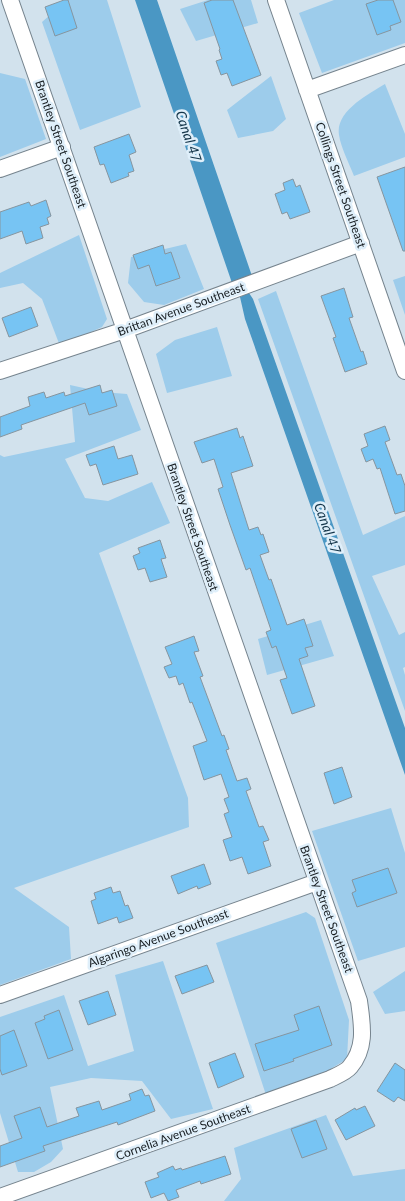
<svg xmlns="http://www.w3.org/2000/svg" width="405" height="1201" font-family="Lato,sans-serif">
  <rect width="100%" height="100%" fill="#d2e2ed"/>
  <path fill="#9dcceb" d="M67 0H107L141 107 80 130 42 22Z
    M208 0H251L258 23 196 41 180 9Z
    M334 0H405V43L322 73 299 13Z
    M0 73 25 79 46 139 0 157Z
    M271 76 286 119 273 131 238 138 227 110Z
    M385 84 405 134V157L354 176C349 163 341 148 339 135 335 111 369 94 385 84Z
    M79 235 107 319 102 327 60 346 42 299 23 283 0 288V273Z
    M186 244 204 289 164 305 144 302 128 283 131 257Z
    M405 276V315L393 280Z
    M276 291 363 535 405 516V565L372 576 399 635 405 632V667L403 668 405 675V711L258 299Z
    M217 327 232 376 167 393 156 354 175 340Z
    M70 385 102 392 127 394 141 430 65 459 85 498 108 501 152 482 170 523 99 553 188 798 189 827 14 888 69 927 71 959 0 985V455L4 457 75 442Z
    M321 620 334 656 267 675 258 639Z
    M391 808 405 853V947L358 961 312 831Z
    M306 912 315 918 349 1020 347 1059 327 1071 266 1095 216 943Z
    M163 961 213 1109 171 1119 142 1081 91 1078 50 1087 63 1149 51 1162 34 1172H18L0 1113V1017L64 995 88 1066 134 1051 115 975Z
    M405 971V1011L385 1014 373 992Z
    M326 1115 353 1176 405 1169V1201H224L241 1179 234 1148Z"/>
  <path fill="#4a97c4" d="M135 0H157L252 276 232 283Z
    M249 293 253 299 405 728V775L245 319 240 297Z"/>
  <path fill="#77c4f3" stroke="#86959f" d="M64 0H68L77 28 55 36 45 7Z
    M212 0H233L261 75 232 86 227 73 221 75 216 61 222 59 219 50 220 49 204 3Z
    M378 0H393L401 22 390 26 391 30 377 35 366 4Z
    M129 134 136 152 129 155 134 171 128 173 129 176 111 183 104 164 100 165 94 147Z
    M405 167V251H403L377 177Z
    M293 179 296 187 300 185 310 212 290 219 287 212 282 214 275 194 285 190 283 183Z
    M46 200 51 216 47 218 49 224 40 227 43 238 26 244 22 231 0 239V212L29 202 31 206Z
    M163 245 165 254 171 252 180 278 156 286 149 265 138 269 133 255Z
    M344 288 353 317 349 318 361 352 363 351 367 364 345 372 333 338 336 337 321 296Z
    M31 307 38 326 9 337 2 318Z
    M100 385 102 393 112 390 117 406 89 415 85 403 21 425 22 429 0 437V417L30 406 28 397 44 392 46 398 64 392 65 396Z
    M385 426 390 440 385 442 397 475 401 474 405 486V511L395 514 380 468 377 469 373 459 366 462 361 449 368 446 364 434Z
    M237 428 240 438 243 436 253 466 231 473 249 530 258 527 261 535 263 534 269 552 260 555 269 580 271 579 287 625 304 619 313 646 305 648 308 656 299 659 315 706 292 714 280 680 287 678 276 646 272 648 266 632 271 630 250 568 246 570 230 525 218 489 223 487 214 459 202 463 194 442Z
    M114 446 118 459 132 455 138 474 103 485 96 464 90 466 86 455Z
    M160 540 166 558 161 559 167 577 150 582 145 568 138 570 133 556 140 553 138 548Z
    M194 636 199 651 194 652 203 676 200 677 222 736 224 735 229 749 226 750 237 781 247 778 251 789 246 791 259 827 263 826 269 840 263 842 271 866 248 874 242 857 230 861 223 840 232 837 224 814 229 812 224 799 229 797 221 774 204 780 193 746 207 741 192 702 190 703 183 683 179 685 176 676 169 678 164 667 172 664 165 647Z
    M342 767 352 797 334 804 324 773Z
    M204 864 211 884 198 889 197 886 178 894 171 876Z
    M388 868 397 893 357 907 352 893 356 891 352 880Z
    M111 887 113 893 120 891 125 906 128 905 133 918 119 923 117 917 98 924 91 901 96 899 94 893Z
    M207 965 214 982 182 994 175 976Z
    M108 991 116 1015 88 1025 79 1001Z
    M319 1006 332 1045 293 1059 294 1061 264 1071 255 1044 299 1030 294 1015Z
    M59 1010 73 1050 48 1059 35 1023 45 1019 44 1016Z
    M14 1030 27 1066 2 1075 0 1069V1036Z
    M235 1053 244 1077 218 1088 209 1063Z
    M395 1063 405 1070V1101L398 1097 394 1102 377 1091Z
    M142 1089 145 1096 149 1095 155 1111 118 1125 117 1122 43 1146 45 1151 0 1167V1146L22 1138 14 1116 40 1107 47 1127 79 1116 76 1108 99 1101 102 1110 131 1100 129 1094Z
    M365 1106 375 1126 346 1140 335 1120 355 1108 356 1110Z
    M316 1120 327 1149 302 1158 291 1129Z
    M225 1156 231 1174 201 1184 200 1181 176 1190 179 1197 168 1201 164 1193 151 1198 145 1182 159 1177 157 1173 173 1166 175 1170 181 1168 182 1170Z"/>
  <g fill="none" stroke-linecap="round" stroke-linejoin="round">
    <g stroke="#76848e" stroke-width="18">
      <path id="minor" d="M276 0 405 371
        M307 90 405 55
        M0 169 62 147
        M0 371 125 330 361 243
        M0 995 317 882
        M0 1197 330 1079C336 1076 346 1072 350 1067 367 1047 362 1024 359 1001L10 0"/>
    </g>
    <use href="#minor" stroke="#fff" stroke-width="16"/>
  </g>
  <g text-anchor="middle" dominant-baseline="central" stroke-width="5" stroke-linejoin="round" paint-order="stroke">
    <g font-size="12" fill="#171d21" stroke="#dfeffa">
      <text transform="translate(61 144) rotate(71)">Brantley Street Southeast</text>
      <text transform="translate(341 185) rotate(71)">Collings Street Southeast</text>
      <text transform="translate(181 309) rotate(-20)">Brittan Avenue Southeast</text>
      <text transform="translate(193 527) rotate(71)">Brantley Street Southeast</text>
      <text transform="translate(327 909) rotate(70)">Brantley Street Southeast</text>
      <text transform="translate(158 938) rotate(-20)">Algaringo Avenue Southeast</text>
      <text transform="translate(183 1132) rotate(-20)">Cornelia Avenue Southeast</text>
    </g>
    <g font-size="14" font-style="italic" fill="#15364a" stroke="#dfeffa">
      <text transform="translate(189 136) rotate(71)">Canal 47</text>
      <text transform="translate(328 528) rotate(70)">Canal 47</text>
    </g>
  </g>
</svg>
